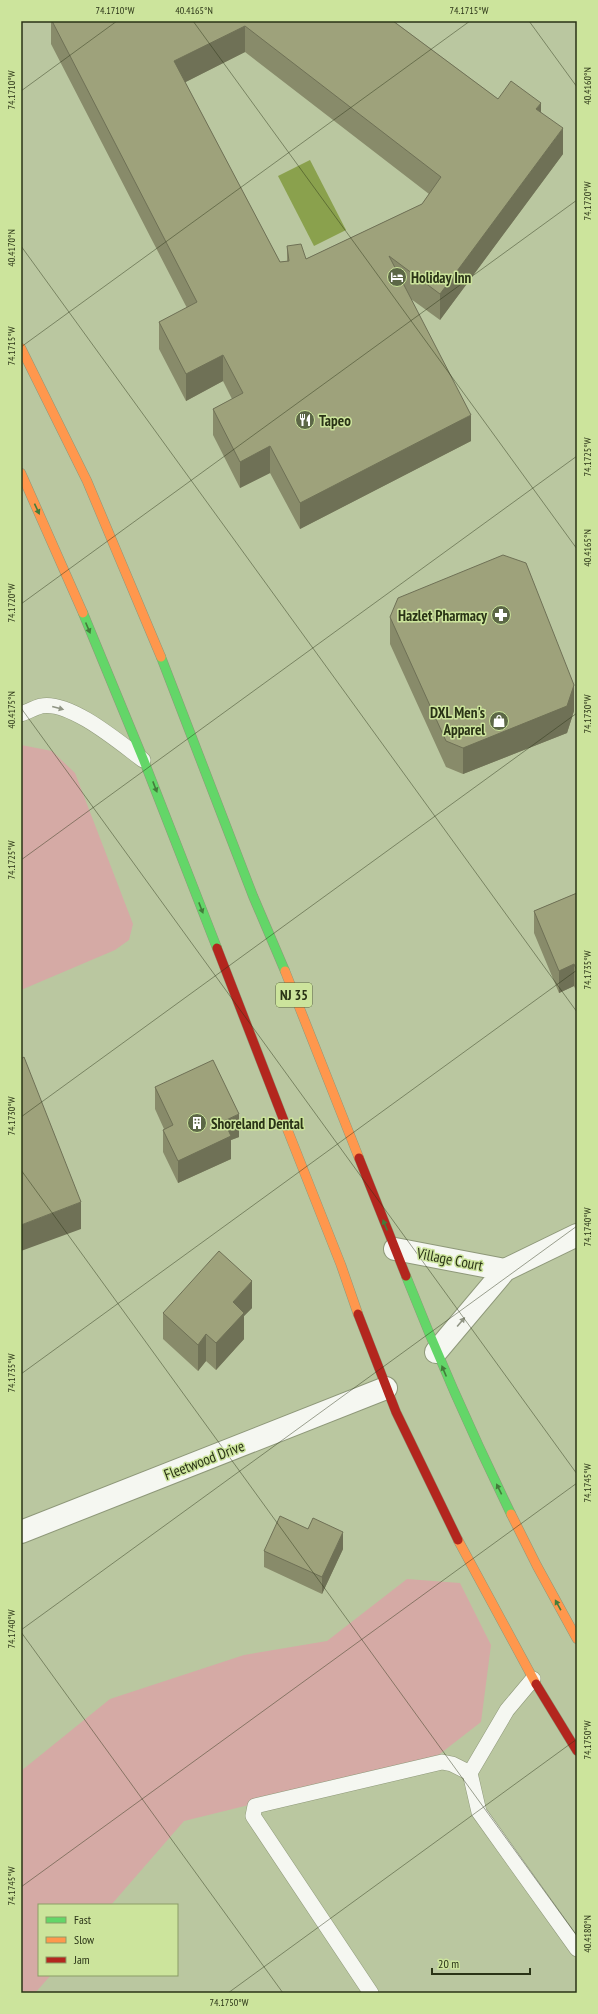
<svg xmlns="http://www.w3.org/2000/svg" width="598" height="2014" font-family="'PT Sans Narrow',sans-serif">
  <rect width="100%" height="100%" fill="#bac7a0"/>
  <path fill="#d5aaa5" d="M21 745 52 751 75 773 133 924 129 940 115 950 21 990Z
    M407 1579 460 1583 491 1645 481 1722 432 1760 184 1821 111 1905H39V1975H51L35 1993H21V1771L110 1699 244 1655 327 1641Z"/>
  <path fill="#8aa14d" d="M310 160 346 230 314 246 278 176Z"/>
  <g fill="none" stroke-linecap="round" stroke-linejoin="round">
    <g stroke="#8e9879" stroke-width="16">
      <path id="lane" d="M21 714C27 712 34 708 41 706 70 700 120 743 143 760
        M533 1679 507 1710 470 1773 479 1812 577 1949
        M371 1993 253 1816 255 1806 442 1762 452 1764 470 1773"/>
    </g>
    <g stroke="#8e9879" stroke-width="24">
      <path id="street" d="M395 1249 505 1270
        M436 1352 505 1270 577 1235
        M21 1532 386 1388"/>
    </g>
    <g stroke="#8e9879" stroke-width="10">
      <path id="fast" d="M83 613 144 761 217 948
        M161 657 253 896 285 971
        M406 1276C438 1357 473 1436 511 1514"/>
    </g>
    <g stroke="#8e9879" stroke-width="10">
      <path id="slow" d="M21 348 87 481 161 657
        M21 473 83 613
        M285 971 359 1158
        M286 1126 341 1265 358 1314
        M511 1514 537 1566 577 1639
        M458 1540 536 1684"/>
    </g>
    <g stroke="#8e9879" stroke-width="10">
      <path id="jam" d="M217 948 286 1126
        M359 1158 406 1276
        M358 1314 396 1412 458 1540
        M536 1684 577 1751"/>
    </g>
    <use href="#lane" stroke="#f5f7f1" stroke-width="15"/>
    <use href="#street" stroke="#f5f7f1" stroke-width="22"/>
    <use href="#fast" stroke="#63d668" stroke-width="9"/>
    <use href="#slow" stroke="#ff974d" stroke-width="9"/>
    <use href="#jam" stroke="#b3261e" stroke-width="9"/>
  </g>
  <path fill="#888b6a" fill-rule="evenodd" d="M51 21H393L498 99 541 112 563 154 440 320 411 299 471 441 300 529 270 473 240 488 213 435V409L232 399 223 381 186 401 159 349V322L187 308 51 44ZM245 52 429 194 422 204 306 259 287 246V261L280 262 185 82Z
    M390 617 574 711 567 733 463 774 446 767 390 644Z
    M577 893V993L574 986 559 993 534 933V911Z
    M155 1087 239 1137 231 1140V1159L178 1183 163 1152V1130L164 1129 155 1109Z
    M252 1308 244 1316V1339L216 1370 206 1361 198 1371 163 1339V1313Z
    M343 1549 322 1594 264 1567V1551Z"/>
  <path fill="#6f7156" d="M245 26V52L174 88V61Z
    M541 103V129L536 109Z
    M563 128V154L440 320V294Z
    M223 355V381L186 401V374Z
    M471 415V441L300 529V503Z
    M270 446V473L240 488V462Z
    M574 685V711L567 733 463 774V748Z
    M574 964V986L559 993V971Z
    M239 1114V1137L231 1140V1159L178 1183V1161L224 1121Z
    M81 1202V1229L21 1251V1225Z
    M252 1281V1308L244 1316V1339L216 1370V1343L233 1302Z
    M206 1334V1361L198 1371V1345Z
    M343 1532V1549L322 1594V1577Z"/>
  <path fill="#9ea27b" stroke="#6f7156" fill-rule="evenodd" d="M52 21H393L498 99 511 81 541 103 536 109 563 128 440 294 389 256 471 415 300 503 270 446 240 462 213 409 243 393 223 355 186 374 159 322 197 302ZM245 26 441 177 422 204 306 259 301 244 287 246 289 261 280 262 174 61Z
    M503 555 526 563 574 685 567 706 463 748 446 741 390 617 398 598Z
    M577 893V971L574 964 559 971 534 911Z
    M24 1057 81 1202 21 1225V1059Z
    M213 1060 239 1114 224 1121 231 1136 178 1161 163 1130 173 1125 155 1087Z
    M219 1251 252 1281 233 1302 244 1313 216 1343 206 1334 198 1345 163 1313Z
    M280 1516 308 1529 313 1518 343 1532 322 1577 264 1551Z"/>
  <defs><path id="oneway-solid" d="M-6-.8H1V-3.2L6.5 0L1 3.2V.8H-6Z"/></defs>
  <g fill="#447c3b">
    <use href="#oneway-solid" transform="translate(37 509) rotate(65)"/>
    <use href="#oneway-solid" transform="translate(88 628) rotate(67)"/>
    <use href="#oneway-solid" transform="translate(155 787) rotate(69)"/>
    <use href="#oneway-solid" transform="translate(201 908) rotate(69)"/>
    <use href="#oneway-solid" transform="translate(385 1225) rotate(-112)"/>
    <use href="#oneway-solid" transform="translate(444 1371) rotate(-113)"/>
    <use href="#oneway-solid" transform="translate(499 1489) rotate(-116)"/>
    <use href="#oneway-solid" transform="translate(558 1605) rotate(-119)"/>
  </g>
  <g fill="#909584">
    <use href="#oneway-solid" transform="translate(58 708) rotate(15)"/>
    <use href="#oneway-solid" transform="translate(461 1322) rotate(-50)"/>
  </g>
  <path fill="none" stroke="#2a3316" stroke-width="1" stroke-opacity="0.45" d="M193 21 577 549M529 21 577 87M21 91 117 21M21 246 577 1012M21 347 470 21M21 604 577 200M21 708 577 1474M21 860 577 456M21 1117 577 713M21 1170 577 1936M21 1374 577 970M21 1630 577 1226M21 1632 283 1993M21 1887 577 1483M228 1993 577 1739"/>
  <defs>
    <g id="hotel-disc" transform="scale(1)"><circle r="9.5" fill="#5c6746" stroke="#cce49c"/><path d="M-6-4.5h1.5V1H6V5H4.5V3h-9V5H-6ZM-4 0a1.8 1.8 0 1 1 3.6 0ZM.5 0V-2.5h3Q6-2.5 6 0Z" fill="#fff"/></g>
    <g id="restaurant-disc" transform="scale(1)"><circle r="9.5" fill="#5c6746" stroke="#cce49c"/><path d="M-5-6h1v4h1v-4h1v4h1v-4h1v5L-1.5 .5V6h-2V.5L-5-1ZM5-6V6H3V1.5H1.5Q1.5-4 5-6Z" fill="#fff"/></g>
    <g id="pharmacy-disc" transform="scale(1)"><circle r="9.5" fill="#5c6746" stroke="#cce49c"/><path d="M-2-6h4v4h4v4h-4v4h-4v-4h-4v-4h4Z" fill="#fff"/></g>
    <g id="shop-disc" transform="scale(1)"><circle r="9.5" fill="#5c6746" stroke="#cce49c"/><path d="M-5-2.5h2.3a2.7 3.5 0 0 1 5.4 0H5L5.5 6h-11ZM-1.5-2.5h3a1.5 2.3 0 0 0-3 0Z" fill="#fff"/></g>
    <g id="building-disc" transform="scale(1)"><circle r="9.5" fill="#5c6746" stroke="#cce49c"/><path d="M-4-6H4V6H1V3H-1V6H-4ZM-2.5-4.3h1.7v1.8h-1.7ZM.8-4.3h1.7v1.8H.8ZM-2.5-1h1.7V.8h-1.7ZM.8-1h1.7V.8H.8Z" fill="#fff"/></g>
  </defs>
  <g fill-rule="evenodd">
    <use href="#hotel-disc" x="397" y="277"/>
    <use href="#restaurant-disc" x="305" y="420"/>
    <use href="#pharmacy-disc" x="501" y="615"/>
    <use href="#shop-disc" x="499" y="721"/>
    <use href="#building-disc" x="197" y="1123"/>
  </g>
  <g text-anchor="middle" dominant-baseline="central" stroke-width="3" stroke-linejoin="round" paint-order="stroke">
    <rect fill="#cce49c" stroke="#5b683e" stroke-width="1" x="276" y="983" width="36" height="24" rx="3"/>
    <g font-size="14" font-weight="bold" fill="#2a3316">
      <text x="294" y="995">NJ 35</text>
    </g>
    <g font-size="15" font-weight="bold" fill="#2a3316" stroke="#cce49c" text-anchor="start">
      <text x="411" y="277">Holiday Inn</text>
      <text x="319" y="420">Tapeo</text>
      <text x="487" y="615" text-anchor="end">Hazlet Pharmacy</text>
      <text x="485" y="712" text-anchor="end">DXL Men's<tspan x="485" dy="17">Apparel</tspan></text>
      <text x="211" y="1123">Shoreland Dental</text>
    </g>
    <g font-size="15" fill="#2a3316" stroke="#cce49c">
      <text transform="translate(450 1259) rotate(11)">Village Court</text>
      <text transform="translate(204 1460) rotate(-21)">Fleetwood Drive</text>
    </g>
  </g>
  <rect width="598" height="2014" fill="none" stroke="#cce49c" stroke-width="44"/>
  <rect x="38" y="1904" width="140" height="72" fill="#cce49c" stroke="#8b9d66"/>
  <rect x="46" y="1917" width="20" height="6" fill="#63d668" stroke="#8b9d66"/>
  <text x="74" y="1924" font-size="12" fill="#2a3316">Fast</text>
  <rect x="46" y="1937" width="20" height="6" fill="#ff974d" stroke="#8b9d66"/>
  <text x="74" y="1944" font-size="12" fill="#2a3316">Slow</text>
  <rect x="46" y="1957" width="20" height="6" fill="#b3261e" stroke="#8b9d66"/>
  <text x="74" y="1964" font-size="12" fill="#2a3316">Jam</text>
  <path d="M432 1968v6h98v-6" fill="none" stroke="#2a3316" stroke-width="2"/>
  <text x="438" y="1968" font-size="12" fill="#2a3316" stroke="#cce49c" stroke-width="3" paint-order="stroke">20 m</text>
  <rect x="22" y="22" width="554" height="1970" fill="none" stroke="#2a3316" stroke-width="1.5"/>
  <g font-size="10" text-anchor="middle" fill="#2a3316">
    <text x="115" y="14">74.1710°W</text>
    <text x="194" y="14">40.4165°N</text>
    <text x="469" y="14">74.1715°W</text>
    <text transform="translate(587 86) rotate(-90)" y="4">40.4160°N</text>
    <text transform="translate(11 90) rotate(-90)" y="4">74.1710°W</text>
    <text transform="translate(587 201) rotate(-90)" y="4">74.1720°W</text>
    <text transform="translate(11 248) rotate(-90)" y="4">40.4170°N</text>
    <text transform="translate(11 346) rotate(-90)" y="4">74.1715°W</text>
    <text transform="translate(587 457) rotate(-90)" y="4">74.1725°W</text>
    <text transform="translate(587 548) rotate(-90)" y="4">40.4165°N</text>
    <text transform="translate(11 603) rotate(-90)" y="4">74.1720°W</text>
    <text transform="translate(11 710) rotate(-90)" y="4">40.4175°N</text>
    <text transform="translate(587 714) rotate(-90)" y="4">74.1730°W</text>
    <text transform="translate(11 860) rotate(-90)" y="4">74.1725°W</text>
    <text transform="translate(587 970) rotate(-90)" y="4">74.1735°W</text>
    <text transform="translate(11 1116) rotate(-90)" y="4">74.1730°W</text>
    <text transform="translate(587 1227) rotate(-90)" y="4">74.1740°W</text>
    <text transform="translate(11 1373) rotate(-90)" y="4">74.1735°W</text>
    <text transform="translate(587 1483) rotate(-90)" y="4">74.1745°W</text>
    <text transform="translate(11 1629) rotate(-90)" y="4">74.1740°W</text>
    <text transform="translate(587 1740) rotate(-90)" y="4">74.1750°W</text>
    <text transform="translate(11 1886) rotate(-90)" y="4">74.1745°W</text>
    <text transform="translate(587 1934) rotate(-90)" y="4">40.4180°N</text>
    <text x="229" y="2006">74.1750°W</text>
  </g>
</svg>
